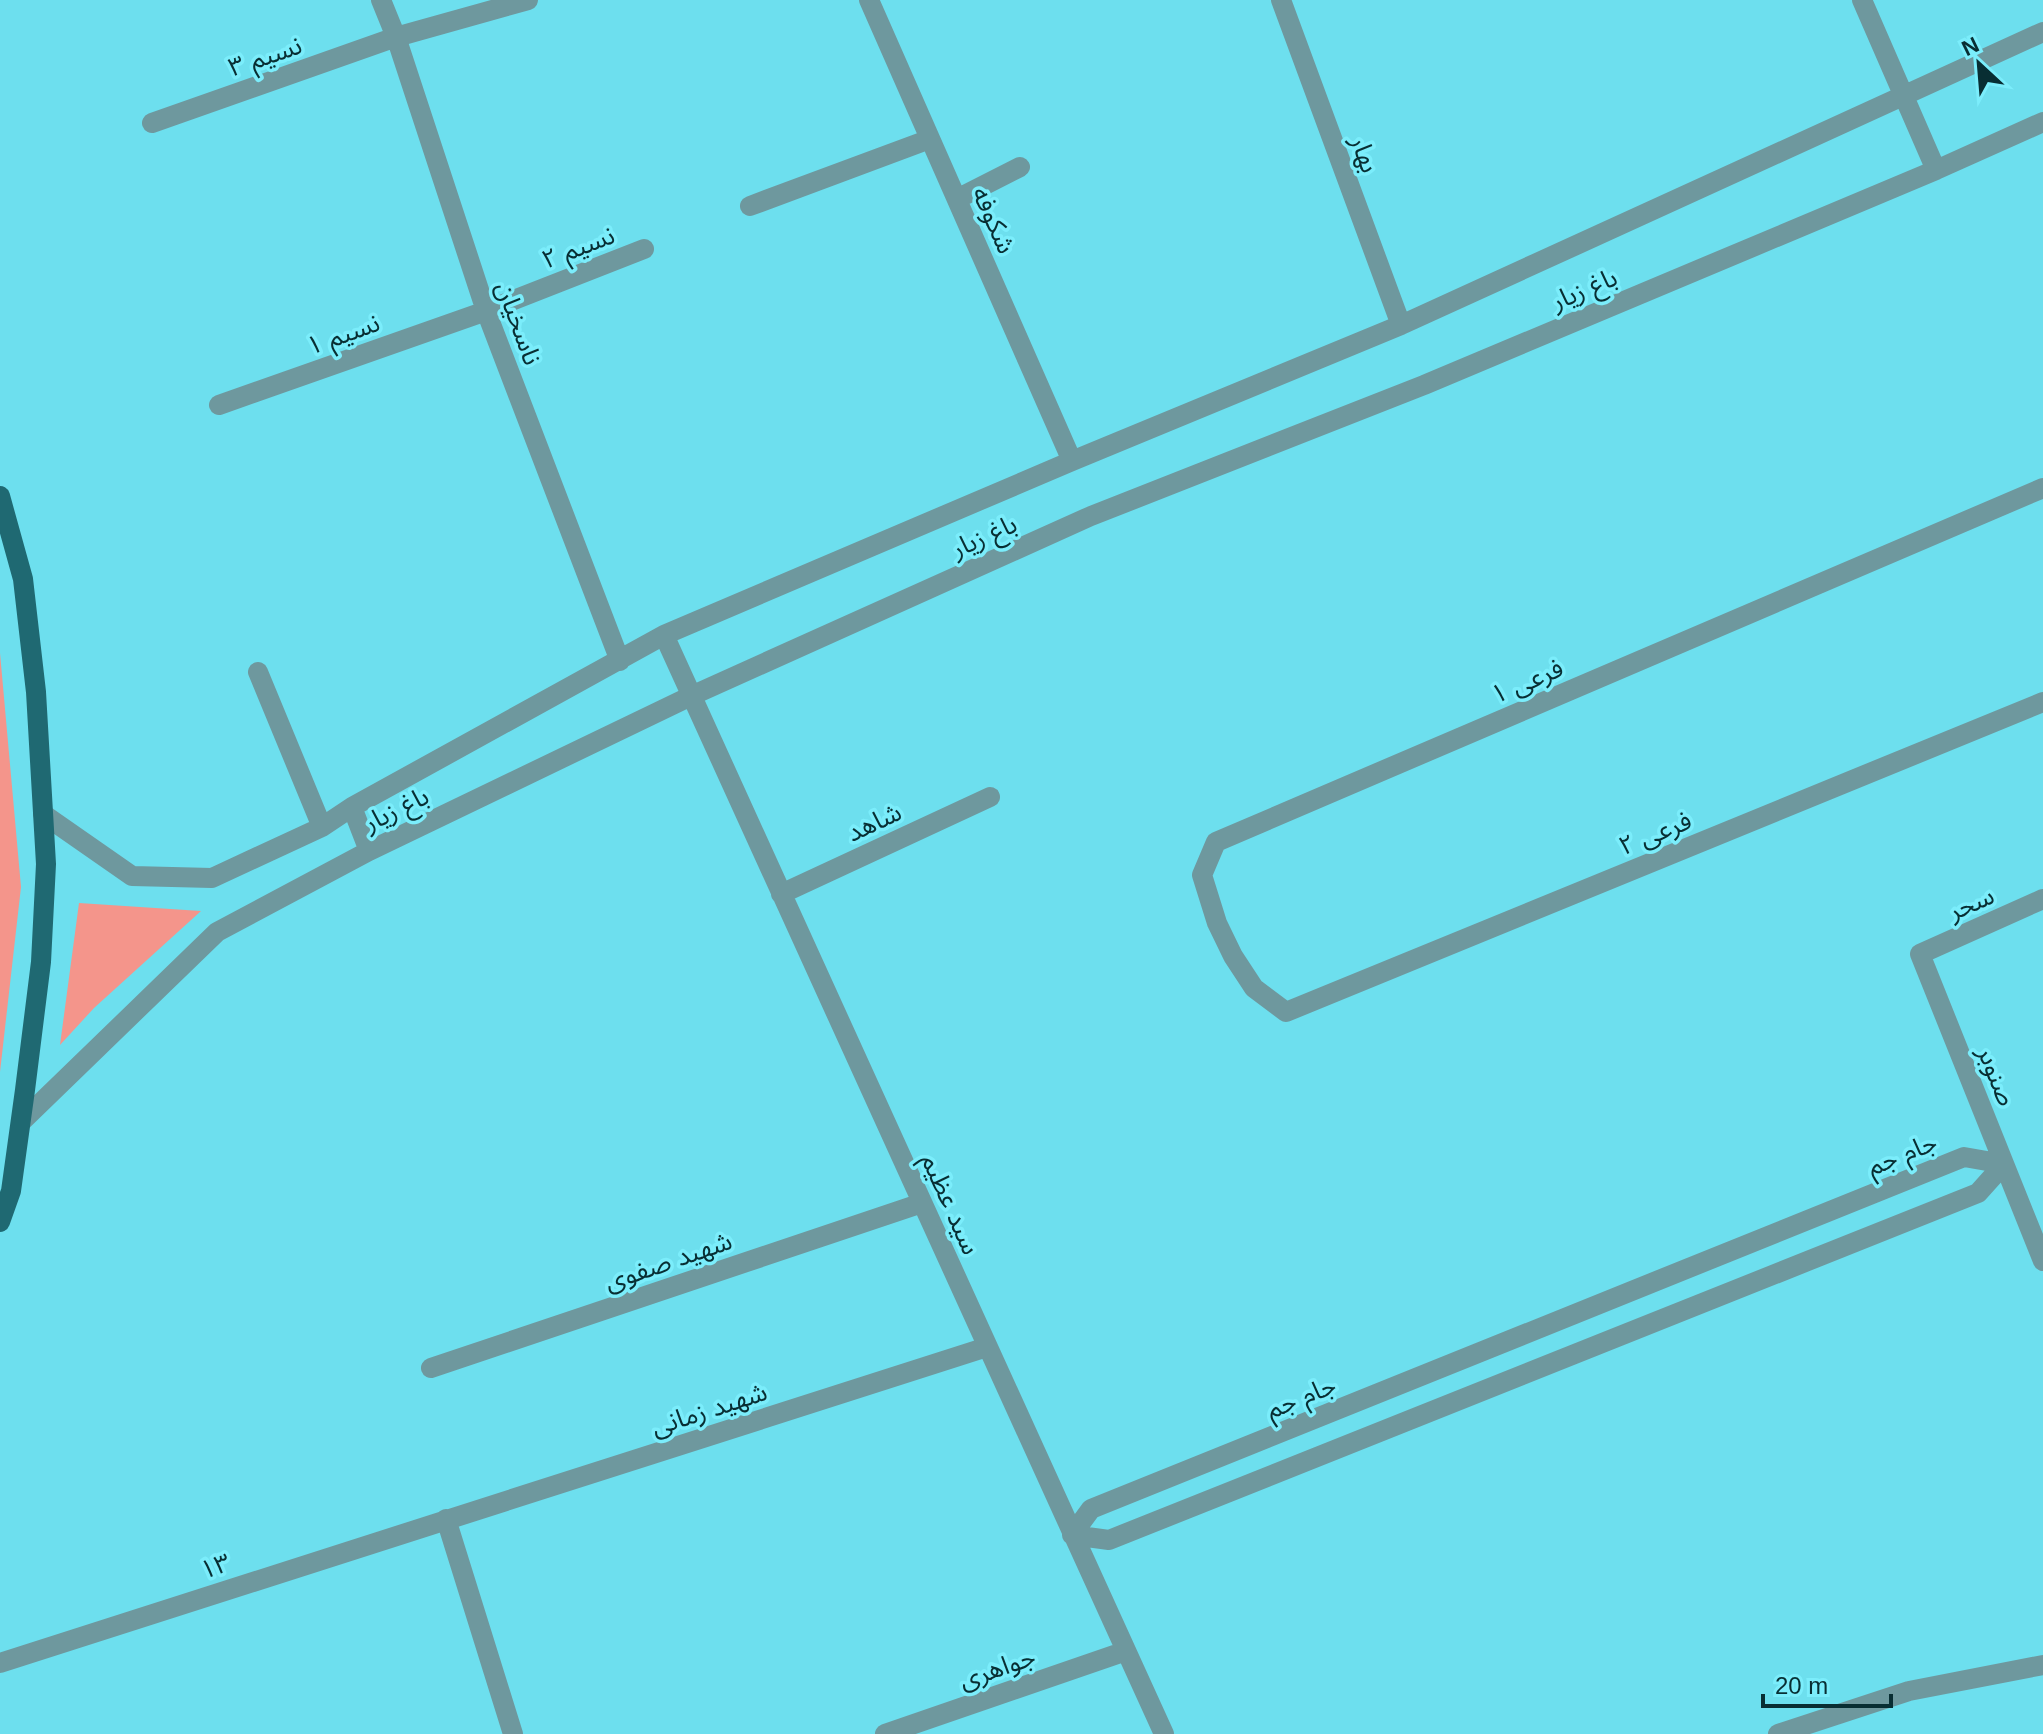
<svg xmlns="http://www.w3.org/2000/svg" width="2043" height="1734" font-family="Helvetica,'Noto Sans Arabic',sans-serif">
  <rect width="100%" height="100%" fill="#6ddfee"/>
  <path fill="#f4958b" d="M0 653 21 887 0 1072Z
    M79 903 201 911 94 1008 60 1045Z"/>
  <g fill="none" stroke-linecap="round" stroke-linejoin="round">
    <path stroke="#6e989e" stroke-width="20" d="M381 0 396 37 486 311 620 661
      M869 0 1072 461
      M1281 0 1401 325
      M1862 0 1936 170
      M152 123 396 37 528 0
      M957 199 1020 167
      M750 206 930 139
      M219 405 486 311 644 249
      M2043 488 1216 842 1202 875 1217 923 1233 956 1254 988 1286 1012 2043 702
      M664 635 1164 1734
      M258 672 322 827
      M352 807 369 851
      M43 814 132 876 212 878 322 827 352 807 664 635 1072 461 1401 325 2043 32
      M781 894 990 797
      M2043 899 1920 954 2043 1261
      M21 1122 217 932 369 851 691 696 1091 516 1424 385 1936 170 2043 122
      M1964 1157 2004 1164 1978 1193 1109 1540 1072 1535 1091 1509Z
      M431 1368 922 1203
      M446 1519 513 1734
      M0 1663 987 1347
      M885 1734 1126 1651
      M1778 1734 1909 1691 2043 1665"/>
    <path stroke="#1f6972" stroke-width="20" d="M0 496 23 579 36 692 46 864 41 962 25 1090 11 1191 0 1222"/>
  </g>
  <g text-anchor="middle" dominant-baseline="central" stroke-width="7" stroke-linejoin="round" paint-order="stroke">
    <g font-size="26" fill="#082e33" stroke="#7bedfb">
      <text transform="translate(265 56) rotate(-19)">نسیم ۳</text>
      <text transform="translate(1365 154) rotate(70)">بهار</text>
      <text transform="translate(994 220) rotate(66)">شکوفه</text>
      <text transform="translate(578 247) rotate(-21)">نسیم ۲</text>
      <text transform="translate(1584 289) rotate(-23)">باغ زیار</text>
      <text transform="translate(519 323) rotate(70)">ناسخیان</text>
      <text transform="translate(343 334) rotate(-20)">نسیم ۱</text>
      <text transform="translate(984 536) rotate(-24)">باغ زیار</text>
      <text transform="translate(1527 681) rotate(-23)">فرعی ۱</text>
      <text transform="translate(396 809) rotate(-26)">باغ زیار</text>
      <text transform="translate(874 822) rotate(-25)">شاهد</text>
      <text transform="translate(1655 833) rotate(-22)">فرعی ۲</text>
      <text transform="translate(1971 903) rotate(-24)">سحر</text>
      <text transform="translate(1997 1076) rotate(68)">صنوبر</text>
      <text transform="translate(1902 1154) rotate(-22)">جام جم</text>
      <text transform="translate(951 1204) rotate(66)">سید عظیم</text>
      <text transform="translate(668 1261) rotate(-19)">شهید صفوی</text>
      <text transform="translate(1301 1397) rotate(-22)">جام جم</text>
      <text transform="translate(709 1409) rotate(-18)">شهید زمانی</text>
      <text transform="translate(215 1566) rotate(-18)">۱۳</text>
      <text transform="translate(997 1668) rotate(-19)">جواهری</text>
    </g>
  </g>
  <g transform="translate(1979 64) rotate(334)" stroke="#7bedfb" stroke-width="6" paint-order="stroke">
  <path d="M0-6L14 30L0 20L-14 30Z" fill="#082e33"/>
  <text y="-12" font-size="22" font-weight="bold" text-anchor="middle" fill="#082e33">N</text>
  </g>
  <path d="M1763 1694v12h128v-12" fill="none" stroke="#082e33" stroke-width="4"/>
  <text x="1775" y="1694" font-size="24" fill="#082e33" stroke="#7bedfb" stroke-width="6" paint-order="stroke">20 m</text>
</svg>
